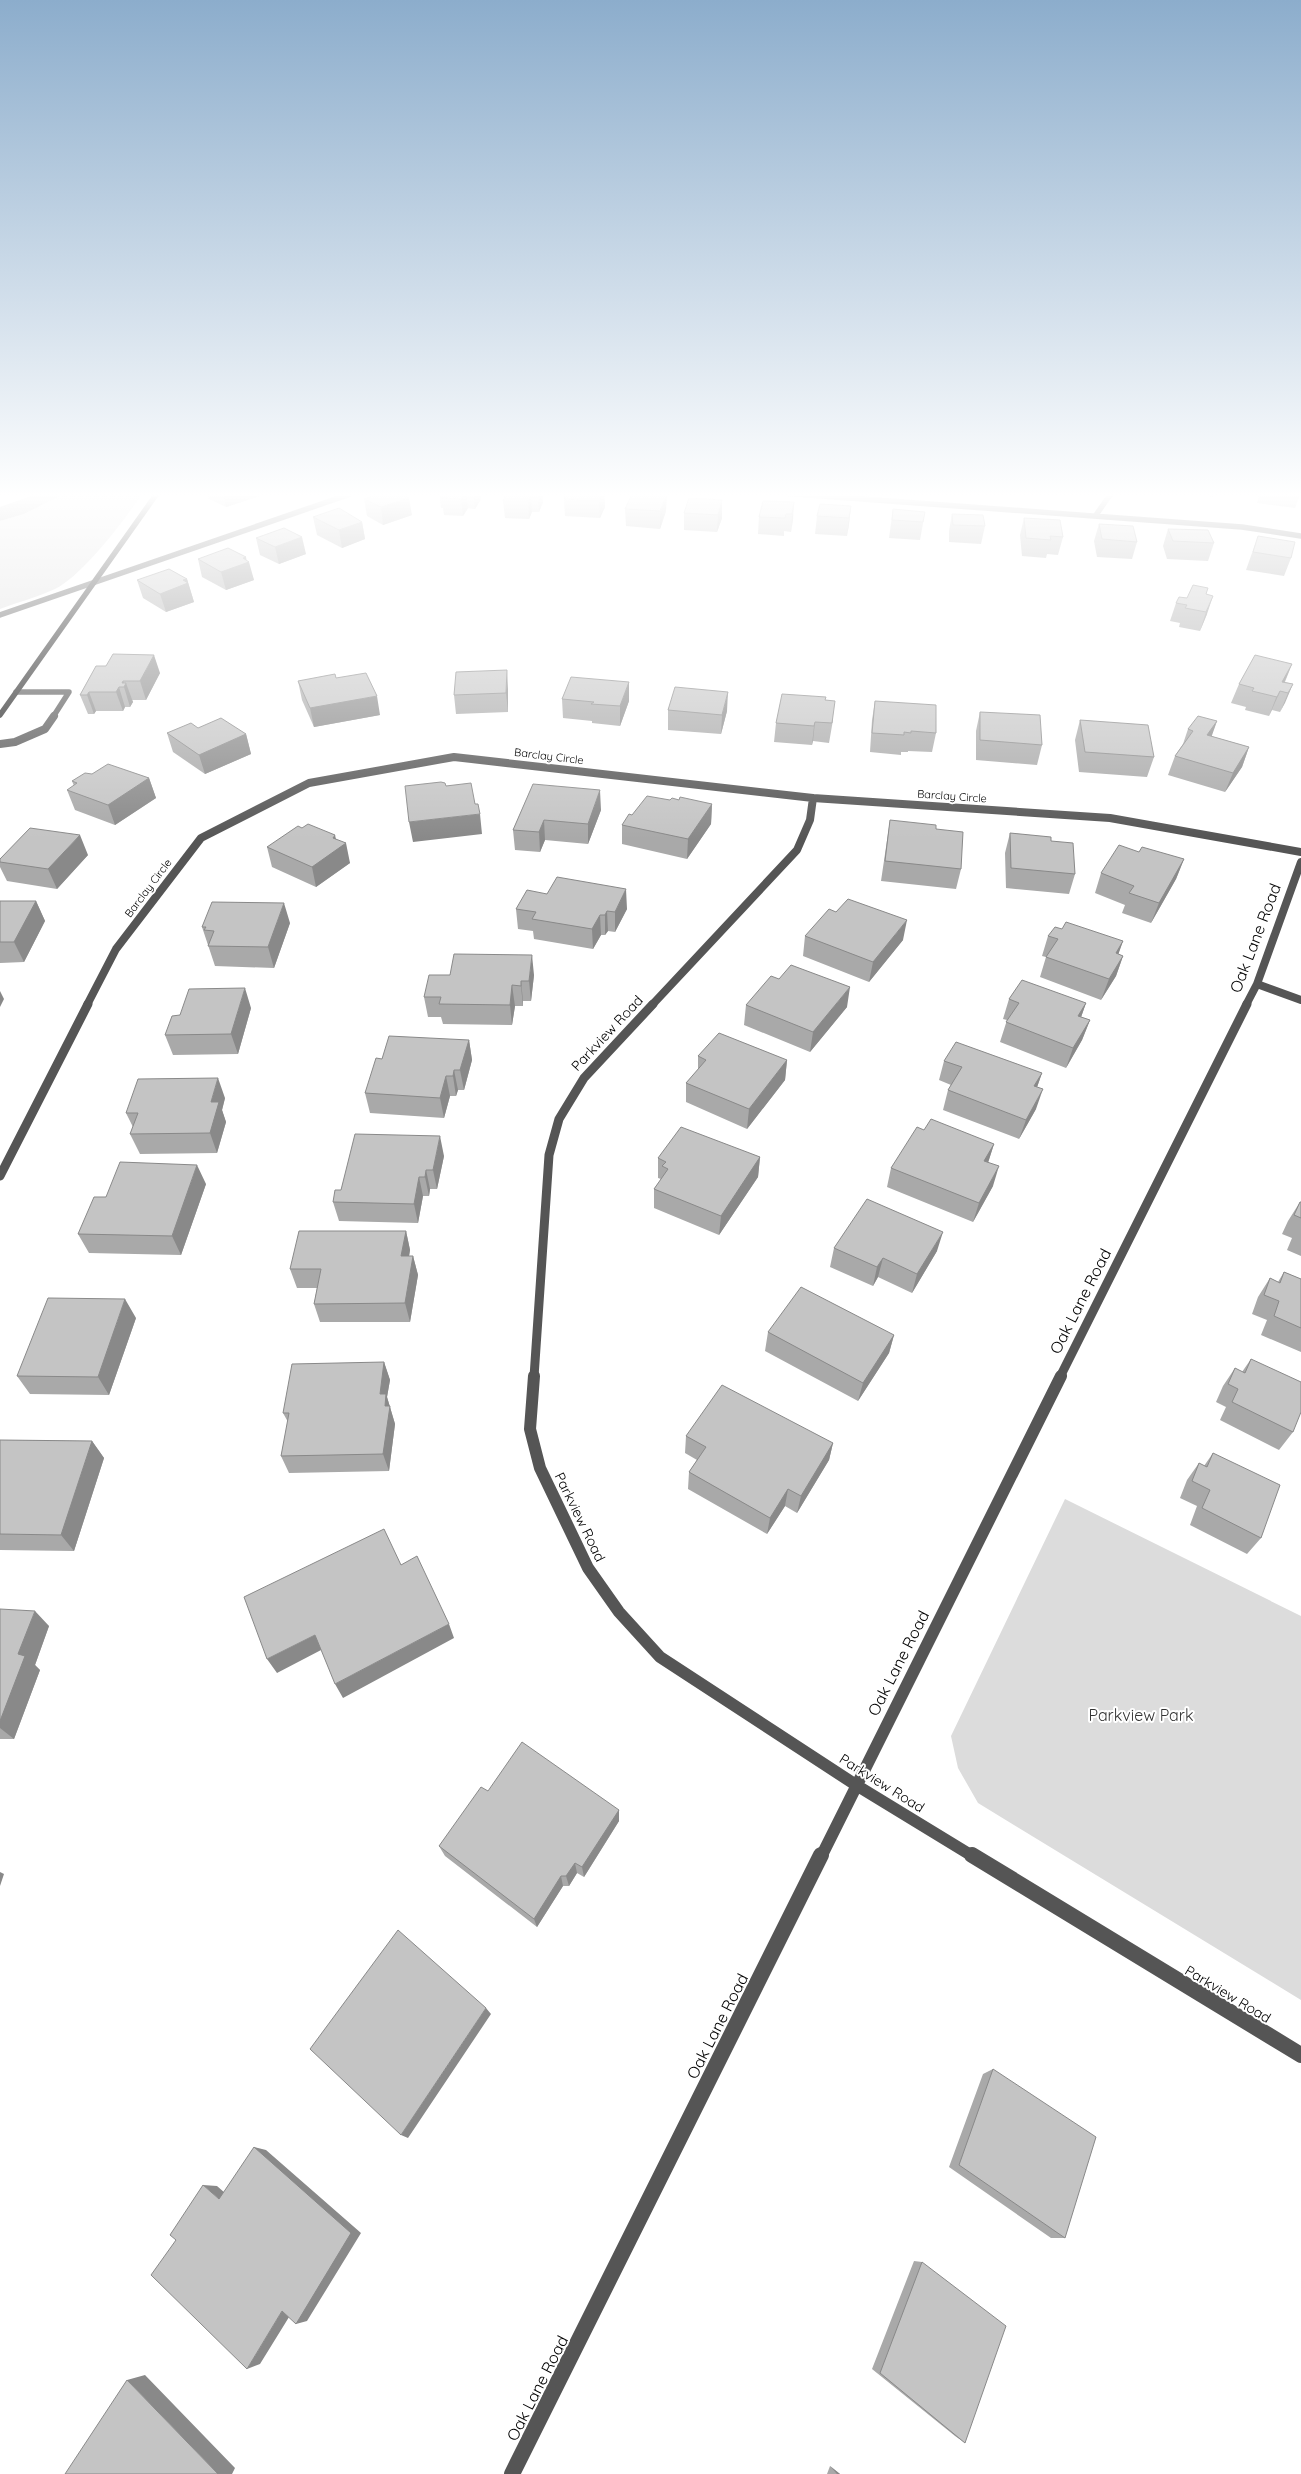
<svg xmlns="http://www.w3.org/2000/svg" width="1301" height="2474" font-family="Quicksand,sans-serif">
  <rect width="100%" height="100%" fill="#fff"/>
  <path fill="#dcdcdc" d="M68 492H143C126 519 82 576 55 589 38 597 18 602 0 609V521L24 514Z
    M1065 1499 1301 1616V2000L978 1803 958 1768 951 1736Z"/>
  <path fill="#a3a3a3" d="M42 492H68L24 514 0 521V507Z"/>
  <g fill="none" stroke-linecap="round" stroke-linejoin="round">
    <path stroke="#555" stroke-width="5.5" d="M16 692H69L53 717"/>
    <path stroke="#555" stroke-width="8" d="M0 744 15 742 45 729 54 716"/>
    <path stroke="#555" stroke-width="5.5" d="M768 492 1242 527 1301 536
      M1096 515 1112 492
      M0 615 356 492"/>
    <path stroke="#555" stroke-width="8" d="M1257 984 1301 1000
      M87 1005 116 949 201 838 309 783 454 757 813 798 1110 818 1301 852
      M652 1005 797 850 810 820 813 798
      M1246 1005 1257 984 1301 862"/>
    <path stroke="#555" stroke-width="9" d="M0 1176 88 1004
      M534 1377 549 1155 559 1119 584 1078 653 1004
      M1060 1377 1247 1004"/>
    <path stroke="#555" stroke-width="12" d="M534 1376 530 1429 540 1468 588 1568 619 1612 660 1657 856 1785 974 1857
      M821 1857 1061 1376"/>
    <path stroke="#555" stroke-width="16" d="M972 1855 1301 2055
      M512 2474 821 1855"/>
    <path stroke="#222" stroke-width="5.5" d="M0 715 158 492"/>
  </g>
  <path fill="#a9a9a9" d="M208 492H265L266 494 226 507 209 499Z
    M439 492H480L481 499 475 509 468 508 463 516 444 515 443 508H441Z
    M542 492 543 502 539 512H532L529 519 505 518 503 501Z
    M567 492H604L605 507 600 518 565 516 564 499Z
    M1185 492H1215L1213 497Z
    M1260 492H1301L1295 508 1257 503Z
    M364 499 412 515 383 525 367 516Z
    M722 500V518L717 532 684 530V513Z
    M794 502 791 532 784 531V536L758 534 759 517Z
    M851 506 849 524 847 536 815 534 817 516Z
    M625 509 666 511 660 529 626 526Z
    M893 509 925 512 920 540 889 538Z
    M952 514 985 526 981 544 949 542V531Z
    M313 517 362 522 365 539 342 548 317 535Z
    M1024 518 1063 537 1058 555 1047 554 1046 558 1022 556 1020 535Z
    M1099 524 1137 542 1132 559 1097 557 1094 541Z
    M1168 529 1214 543 1208 561 1167 559 1163 546Z
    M1258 536 1291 558 1284 576 1246 570Z
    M256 538 306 554 279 564 260 555Z
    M198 559 246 560 254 580 226 590 202 577Z
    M187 579 194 602 166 612 143 598 137 580Z
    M1208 588 1206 594 1207 614 1200 631 1179 627 1180 623 1170 621 1176 603Z
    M1292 664 1285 682 1293 684 1280 712 1272 710 1269 716 1245 710 1246 707 1231 703 1239 684Z
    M96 666 160 673 146 700H132L133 702 130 707H125L123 711H96L94 714H88L80 695Z
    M336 678 380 715 314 727 302 700 298 681Z
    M508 689V712L456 714 454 695Z
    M562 699 629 701 620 726 592 723V721L563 718Z
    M826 700 833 720 829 743 813 741 812 745 774 742 776 723Z
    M875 701 936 733 932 752 908 751V752H901V755L870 752 872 720Z
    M668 710 727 711 721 734 668 730Z
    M980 712 1042 745 1037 765 976 760V731Z
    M1080 720 1154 757 1147 777 1079 772 1075 740Z
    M1217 721 1211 736 1249 747 1242 767 1225 792 1168 775 1175 756 1183 744 1188 729Z
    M198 728 246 734 251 754 205 774 173 752 167 733Z
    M149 778 156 798 115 825 75 810 67 790 74 786 72 781Z
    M533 784 601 810 588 844 545 840 540 852 515 850 513 830Z
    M679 800 712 804 711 824 687 859 622 844V825L632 815Z
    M890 820 936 829 961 869 956 889 881 881Z
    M302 828 336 839 350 863 316 887 272 867 267 847Z
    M1010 833 1051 841 1075 874 1069 894 1006 888 1005 853Z
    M1139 852 1184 859 1176 879 1151 923 1122 913 1125 905 1095 893 1101 873Z
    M88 855 57 889 7 881 0 867V859Z
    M0 901H36L45 921 24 962 0 963Z
    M516 909H627L615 932 608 931 605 935H601L593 949 534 939 533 931 518 929Z
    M836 912 903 940 869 982 803 956 805 936Z
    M290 923 274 968 215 966 202 927Z
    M1062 929 1123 941 1118 954 1123 956 1116 976 1101 1000 1040 977 1046 957 1042 956 1048 936Z
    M534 975 531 1001H523V1006H515L512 1025 443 1024 441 1017H428L424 997Z
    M1009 999 1086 1003 1081 1017 1090 1020 1082 1040 1066 1068 1000 1042 1007 1020 1003 1019Z
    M746 1005 847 1007 810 1052 744 1025Z
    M251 1008 238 1054 173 1055 165 1035Z
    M469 1040 472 1060 464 1090H458L456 1096H450L444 1118 370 1113 365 1093 382 1059Z
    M698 1056 787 1060 785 1080 747 1129 686 1102V1083L698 1070Z
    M944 1061 1042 1073 1037 1087 1036 1109 1019 1139 943 1110 948 1090 951 1085 939 1080Z
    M225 1098 222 1110 226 1122 217 1153 140 1154 130 1134 133 1127 126 1113Z
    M924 1130 994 1144 988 1162 993 1186 973 1222 887 1187 891 1168Z
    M444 1156 437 1189H430L429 1196H423L418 1223 339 1221 333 1202 341 1190Z
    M760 1157 758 1177 719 1235 654 1208V1189L661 1179 658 1178V1158Z
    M206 1184 181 1255 89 1253 78 1234 106 1197Z
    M1300 1202H1301V1256L1287 1250 1292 1238 1282 1234 1288 1221Z
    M406 1231 410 1250 409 1256H413L418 1275 410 1322H320L314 1304 317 1288H297L290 1269Z
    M834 1248 937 1251 912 1293 878 1277 873 1286 830 1267Z
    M1284 1272 1301 1279V1352L1261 1335 1267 1320 1252 1314 1258 1297 1270 1278 1278 1282Z
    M136 1318 109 1395 30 1394 17 1376Z
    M768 1332 894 1335 889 1353 858 1401 765 1351Z
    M1251 1359 1293 1432 1279 1450 1220 1420 1226 1407 1216 1402 1223 1386 1235 1368 1242 1372Z
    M384 1362 390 1380 387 1397 395 1424 389 1471 289 1473 281 1456 288 1422 283 1413Z
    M686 1436 833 1443 829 1460 797 1513 785 1506 767 1534 688 1489 689 1472 697 1460 685 1453Z
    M0 1440 92 1441 104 1458 74 1551 0 1550Z
    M1213 1453 1261 1538 1247 1554 1190 1525 1197 1506 1180 1498 1187 1480 1199 1463 1204 1466Z
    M0 1609 49 1626 35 1665 40 1670 14 1739H0Z
    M488 1791 619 1810V1821L584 1877 577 1873 569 1886H563L537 1927 445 1856 439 1846Z
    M993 2069 1065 2238H1051L949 2167 983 2074Z
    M914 2261 922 2262 965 2443 955 2436 872 2369Z
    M830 2466 840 2474H827Z"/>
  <path fill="#898989" d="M223 492H265L266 494 226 507Z
    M465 492H466L468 508 463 516 461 499Z
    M473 492H480L481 499 475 509Z
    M539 492H542L543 502 539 512 538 495Z
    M603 492H604L605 507 600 518 599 501Z
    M667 494 666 511 660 529V511Z
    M531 495 532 512 529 519 528 501Z
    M409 498 412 515 383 525 381 507Z
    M722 500V518L717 532 718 515Z
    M794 502 793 520 791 532 792 514Z
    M851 506 849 524 847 536 849 518Z
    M362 522 365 539 342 548 339 530Z
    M302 537 306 554 279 564 275 547Z
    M246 557 247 563 249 562 254 580 226 590 221 572 243 558Z
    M187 579 194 602 166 612 160 594 183 580Z
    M1213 596 1207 614 1200 631 1206 612Z
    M154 655 160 673 146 700 140 681Z
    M1292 664 1284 683 1269 716 1282 682Z
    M507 670 508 689V712L506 693Z
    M123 681 125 685 126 683 133 702 130 707 124 687 122 683Z
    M629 682V701L620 726V706Z
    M1293 684 1285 703 1280 712 1288 693Z
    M119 687 125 707 123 711 116 692Z
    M89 692 96 711 94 714 87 695Z
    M728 692 727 711 721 734 722 715Z
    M377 696 380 715 314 727 310 708Z
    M1217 721 1210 741 1207 735Z
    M815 722 813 741 812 745 814 726Z
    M246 734 251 754 205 774 199 755Z
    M1249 747 1242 767 1225 792 1233 773Z
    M149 778 156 798 115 825 108 805Z
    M600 790 601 810 588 844V824Z
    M712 804 711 824 687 859 688 839Z
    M480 814 482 834 413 842 409 822Z
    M544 820 545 840 540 852 539 832Z
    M80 835 88 855 57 889 48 869Z
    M335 835 338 848 346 843 350 863 316 887 312 867Z
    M1184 859 1176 879 1151 923 1159 903Z
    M626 889 627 909 615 932V912Z
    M36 901 45 921 24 962 14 942Z
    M284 903 290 923 274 968 268 947Z
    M607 911 608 931 605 935V915Z
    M600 915 601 935 593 949 592 929Z
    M907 920 903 940 869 982 873 962Z
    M1123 941 1116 961V953Z
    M532 955 534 975 531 1001 529 981Z
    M1123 956 1116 976 1101 1000 1109 979Z
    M521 981 523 1001V1006L521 986Z
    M512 985 515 1006 512 1025 510 1005Z
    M850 987 847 1007 810 1052 813 1032Z
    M245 988 251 1008 238 1054 231 1034Z
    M0 991 4 999 0 1007Z
    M1086 1003 1079 1023 1078 1016Z
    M1090 1020 1082 1040 1066 1068 1073 1048Z
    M469 1040 472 1060 464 1090 460 1070Z
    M787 1060 785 1080 747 1129 749 1109Z
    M454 1070 458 1090 456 1096 453 1076Z
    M1042 1073 1035 1093 1034 1086Z
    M446 1076 450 1096 444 1118 440 1098Z
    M218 1078 225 1098 222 1110 226 1122 217 1153 210 1133 211 1102Z
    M1043 1089 1036 1109 1019 1139 1026 1120Z
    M440 1136 444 1156 437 1189 433 1170Z
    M994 1144 988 1163 984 1161Z
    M760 1157 758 1177 719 1235 721 1216Z
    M197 1165 206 1184 181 1255 172 1236Z
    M999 1166 993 1186 973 1222 979 1203Z
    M426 1170 430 1189 429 1196 425 1177Z
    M419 1177 423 1196 418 1223 414 1204Z
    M406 1231 410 1250 406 1275 401 1256Z
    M943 1232 937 1251 912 1293 917 1274Z
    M413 1256 418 1275 410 1322 405 1303Z
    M883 1258 878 1277 873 1286 877 1267Z
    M125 1299 136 1318 109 1395 98 1377Z
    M894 1335 889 1353 858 1401 863 1383Z
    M384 1362 390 1380 387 1397 395 1424 389 1471 383 1454 380 1394Z
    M92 1441 104 1458 74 1551 61 1535Z
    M833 1443 829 1460 797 1513 801 1496Z
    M788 1489 785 1506 767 1534 770 1518Z
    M35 1611 49 1626 35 1665 40 1670 14 1739 0 1728V1721L18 1654Z
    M449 1624 454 1638 343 1698 335 1684Z
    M315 1635 323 1649 277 1673 267 1659Z
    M619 1810V1821L584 1877 582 1867Z
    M575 1863 577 1873 569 1886 566 1876Z
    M0 1872 4 1874 0 1886Z
    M561 1876 563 1886 537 1927 534 1919Z
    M486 2008 491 2014 408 2138 401 2135Z
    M254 2147 266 2150 361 2233 307 2321 296 2324Z
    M203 2185 217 2186 233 2200 219 2199Z
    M294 2309 260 2364 247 2369 282 2311Z
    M145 2375 235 2468 232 2474H218L127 2380Z
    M830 2466 840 2474H837Z"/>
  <path fill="#c4c4c4" stroke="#898989" d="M384 492H398L409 498 381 507 364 499Z
    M445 492H465L461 499 442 498Z
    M507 492H539L538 495H531L528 501H503Z
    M567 492H603L599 501 564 499Z
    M633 492H641L667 494 660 511 625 509Z
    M689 498 722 500 718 515 684 513Z
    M763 501 794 502 792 514H786L785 518 759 517Z
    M820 504 851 506 849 518 817 516Z
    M339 508 362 522 339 530 313 517Z
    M893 509 925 512 923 522 892 520Z
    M952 514 983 515 985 526 953 525Z
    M1024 518 1060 520 1063 537 1050 536 1051 540 1026 538Z
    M1099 524 1133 526 1137 542 1102 539Z
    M284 528 302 537 275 547 256 538Z
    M1168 529 1208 530 1214 543 1173 541Z
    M1258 536 1295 542 1291 558 1253 552Z
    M228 548 246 557 243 558 249 562 221 572 198 559Z
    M169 569 187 579 183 580 188 583 160 594 137 580Z
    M1193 585 1208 588 1206 594 1213 596 1206 612 1185 608 1187 605 1176 603 1179 597 1187 598Z
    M113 654 154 655 140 681H123L122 683H126L124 687H119L116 692H89L87 695H80L96 666H106Z
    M1255 655 1292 664 1282 682 1293 684 1288 693 1280 691 1277 697 1252 691 1254 688 1239 684Z
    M507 670 506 693 454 695 456 672Z
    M366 673 377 696 310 708 298 681 335 674 336 678Z
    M571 677 629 682 620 706 591 704 594 702 562 699Z
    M675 687 728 692 722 715 668 710Z
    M782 694 826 697 825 700 835 701 832 723 815 722 814 726 776 723Z
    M875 701 936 705V733L911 731V733L904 732V735L872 733Z
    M980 712 1040 715 1042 745 980 740Z
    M1198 716 1217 721 1207 735 1249 747 1233 773 1175 756 1193 731 1188 729Z
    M221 718 246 734 199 755 167 733 191 723 198 728Z
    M1080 720 1148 725 1154 757 1085 752Z
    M108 764 149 778 108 805 67 790 77 783 72 781 85 773 92 774Z
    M441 782 445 783 446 786 471 783 475 804H478L480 814 409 822 405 786Z
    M533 784 600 790 588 824 544 820 539 832 513 830Z
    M647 796 670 800 672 798 679 800 680 797 712 804 688 839 622 825 629 814 632 815Z
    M890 820 936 825V829L963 832 961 869 885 861Z
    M308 824 335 835 333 838 346 843 312 867 267 847 298 826 302 828Z
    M30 828 80 835 48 869 0 862V859Z
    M1010 833 1051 837V841L1073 843 1075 874 1011 868Z
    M1119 845 1139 852 1142 847 1184 859 1159 903 1129 893 1134 886 1101 873Z
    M557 877 626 889 615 912 607 911 605 915H600L592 929 532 919 536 912 516 909 527 890 547 894Z
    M848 899 907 920 873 962 805 936 829 909 836 912Z
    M0 901H36L14 942H0Z
    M212 902 284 903 268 947 208 946 214 931 204 930 206 927H202Z
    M1066 922 1123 941 1116 953 1123 956 1109 979 1046 957 1058 939 1048 936 1055 927 1062 929Z
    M454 954 532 955 529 981H521V986L512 985 510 1005 439 1004 441 997H424L429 975H450Z
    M791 965 850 987 813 1032 746 1005 771 976 779 979Z
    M1022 980 1086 1003 1078 1016 1090 1020 1073 1048 1006 1022 1019 1003 1009 999Z
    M245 988 231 1034 165 1035 172 1016 180 1015 189 989Z
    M719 1033 787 1060 749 1109 686 1083 706 1060 698 1056Z
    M389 1036 469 1040 460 1070H454L453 1076H446L440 1098 365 1093 376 1058 382 1059Z
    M956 1042 1042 1073 1034 1086 1043 1089 1026 1120 948 1090 962 1067 944 1061Z
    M218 1078 211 1102H219L210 1133 130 1134 138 1113H126L138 1079Z
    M931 1119 994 1144 984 1161 999 1166 979 1203 891 1168 917 1127 924 1130Z
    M681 1127 760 1157 721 1216 654 1189 668 1169 662 1166 666 1162 658 1158Z
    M355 1134 440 1136 433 1170H426L425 1177H419L414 1204 333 1202 335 1190H341Z
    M120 1162 197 1165 172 1236 78 1234 94 1197H106Z
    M867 1199 943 1232 917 1274 883 1258 877 1267 834 1248Z
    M1300 1202H1301V1218L1294 1215Z
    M299 1231H406L401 1256H413L405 1303 314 1304 321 1269H290Z
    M1284 1272 1301 1279V1328L1274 1316 1279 1301 1264 1295 1270 1278 1280 1283Z
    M801 1287 894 1335 863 1383 768 1332Z
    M48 1298 125 1299 98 1377 17 1376Z
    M1251 1359 1301 1382V1412L1293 1432 1232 1402 1238 1389 1228 1384 1235 1368 1245 1373Z
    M384 1362 380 1394H386L385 1406H390L383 1454 281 1456 289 1413H283L292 1364Z
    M722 1385 833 1443 801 1496 788 1489 770 1518 689 1472 706 1447 686 1436Z
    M0 1440 92 1441 61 1535 0 1534Z
    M1213 1453 1280 1485 1261 1538 1202 1508 1210 1490 1192 1481 1199 1463 1207 1467Z
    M384 1529 401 1565 417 1556 449 1624 335 1684 315 1635 267 1659 244 1597Z
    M0 1609 35 1611 18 1654 25 1656 0 1721Z
    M522 1742 619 1810 582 1867 575 1863 566 1876H561L534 1919 439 1846 481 1787 488 1791Z
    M398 1930 486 2008 401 2135 310 2049Z
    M993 2069 1096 2137 1065 2238 959 2165Z
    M254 2147 351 2233 296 2324 282 2311 247 2369 151 2275 176 2240 170 2235 203 2185 219 2199Z
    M922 2262 1006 2326 965 2443 880 2373Z
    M127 2380 218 2474H65Z"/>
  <linearGradient id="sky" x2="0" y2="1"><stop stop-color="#8cadcc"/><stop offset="0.59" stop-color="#fff"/><stop offset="1" stop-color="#fff" stop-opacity="0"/></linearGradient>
  <rect width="1301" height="839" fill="url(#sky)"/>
  <g text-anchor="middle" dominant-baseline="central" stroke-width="4" stroke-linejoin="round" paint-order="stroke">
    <g font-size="11" fill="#000" stroke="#fff">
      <text transform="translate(549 756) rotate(7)">Barclay Circle</text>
      <text transform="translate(952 796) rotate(4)">Barclay Circle</text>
      <text transform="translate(148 888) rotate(-53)">Barclay Circle</text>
    </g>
    <g font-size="14" fill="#000" stroke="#fff">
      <text transform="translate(607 1033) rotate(-47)">Parkview Road</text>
      <text transform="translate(580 1517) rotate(64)">Parkview Road</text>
      <text transform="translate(882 1783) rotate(32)">Parkview Road</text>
      <text transform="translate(1228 1994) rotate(31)">Parkview Road</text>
    </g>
    <g font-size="16" fill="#000" stroke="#fff">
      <text transform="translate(1255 938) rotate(-69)">Oak Lane Road</text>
      <text transform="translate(1080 1301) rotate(-63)">Oak Lane Road</text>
      <text transform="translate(898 1663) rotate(-63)">Oak Lane Road</text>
      <text transform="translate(717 2026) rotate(-63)">Oak Lane Road</text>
      <text transform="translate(537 2388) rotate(-63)">Oak Lane Road</text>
    </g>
    <g font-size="16" fill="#333" stroke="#fff">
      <text x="1141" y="1715">Parkview Park</text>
    </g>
  </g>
</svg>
